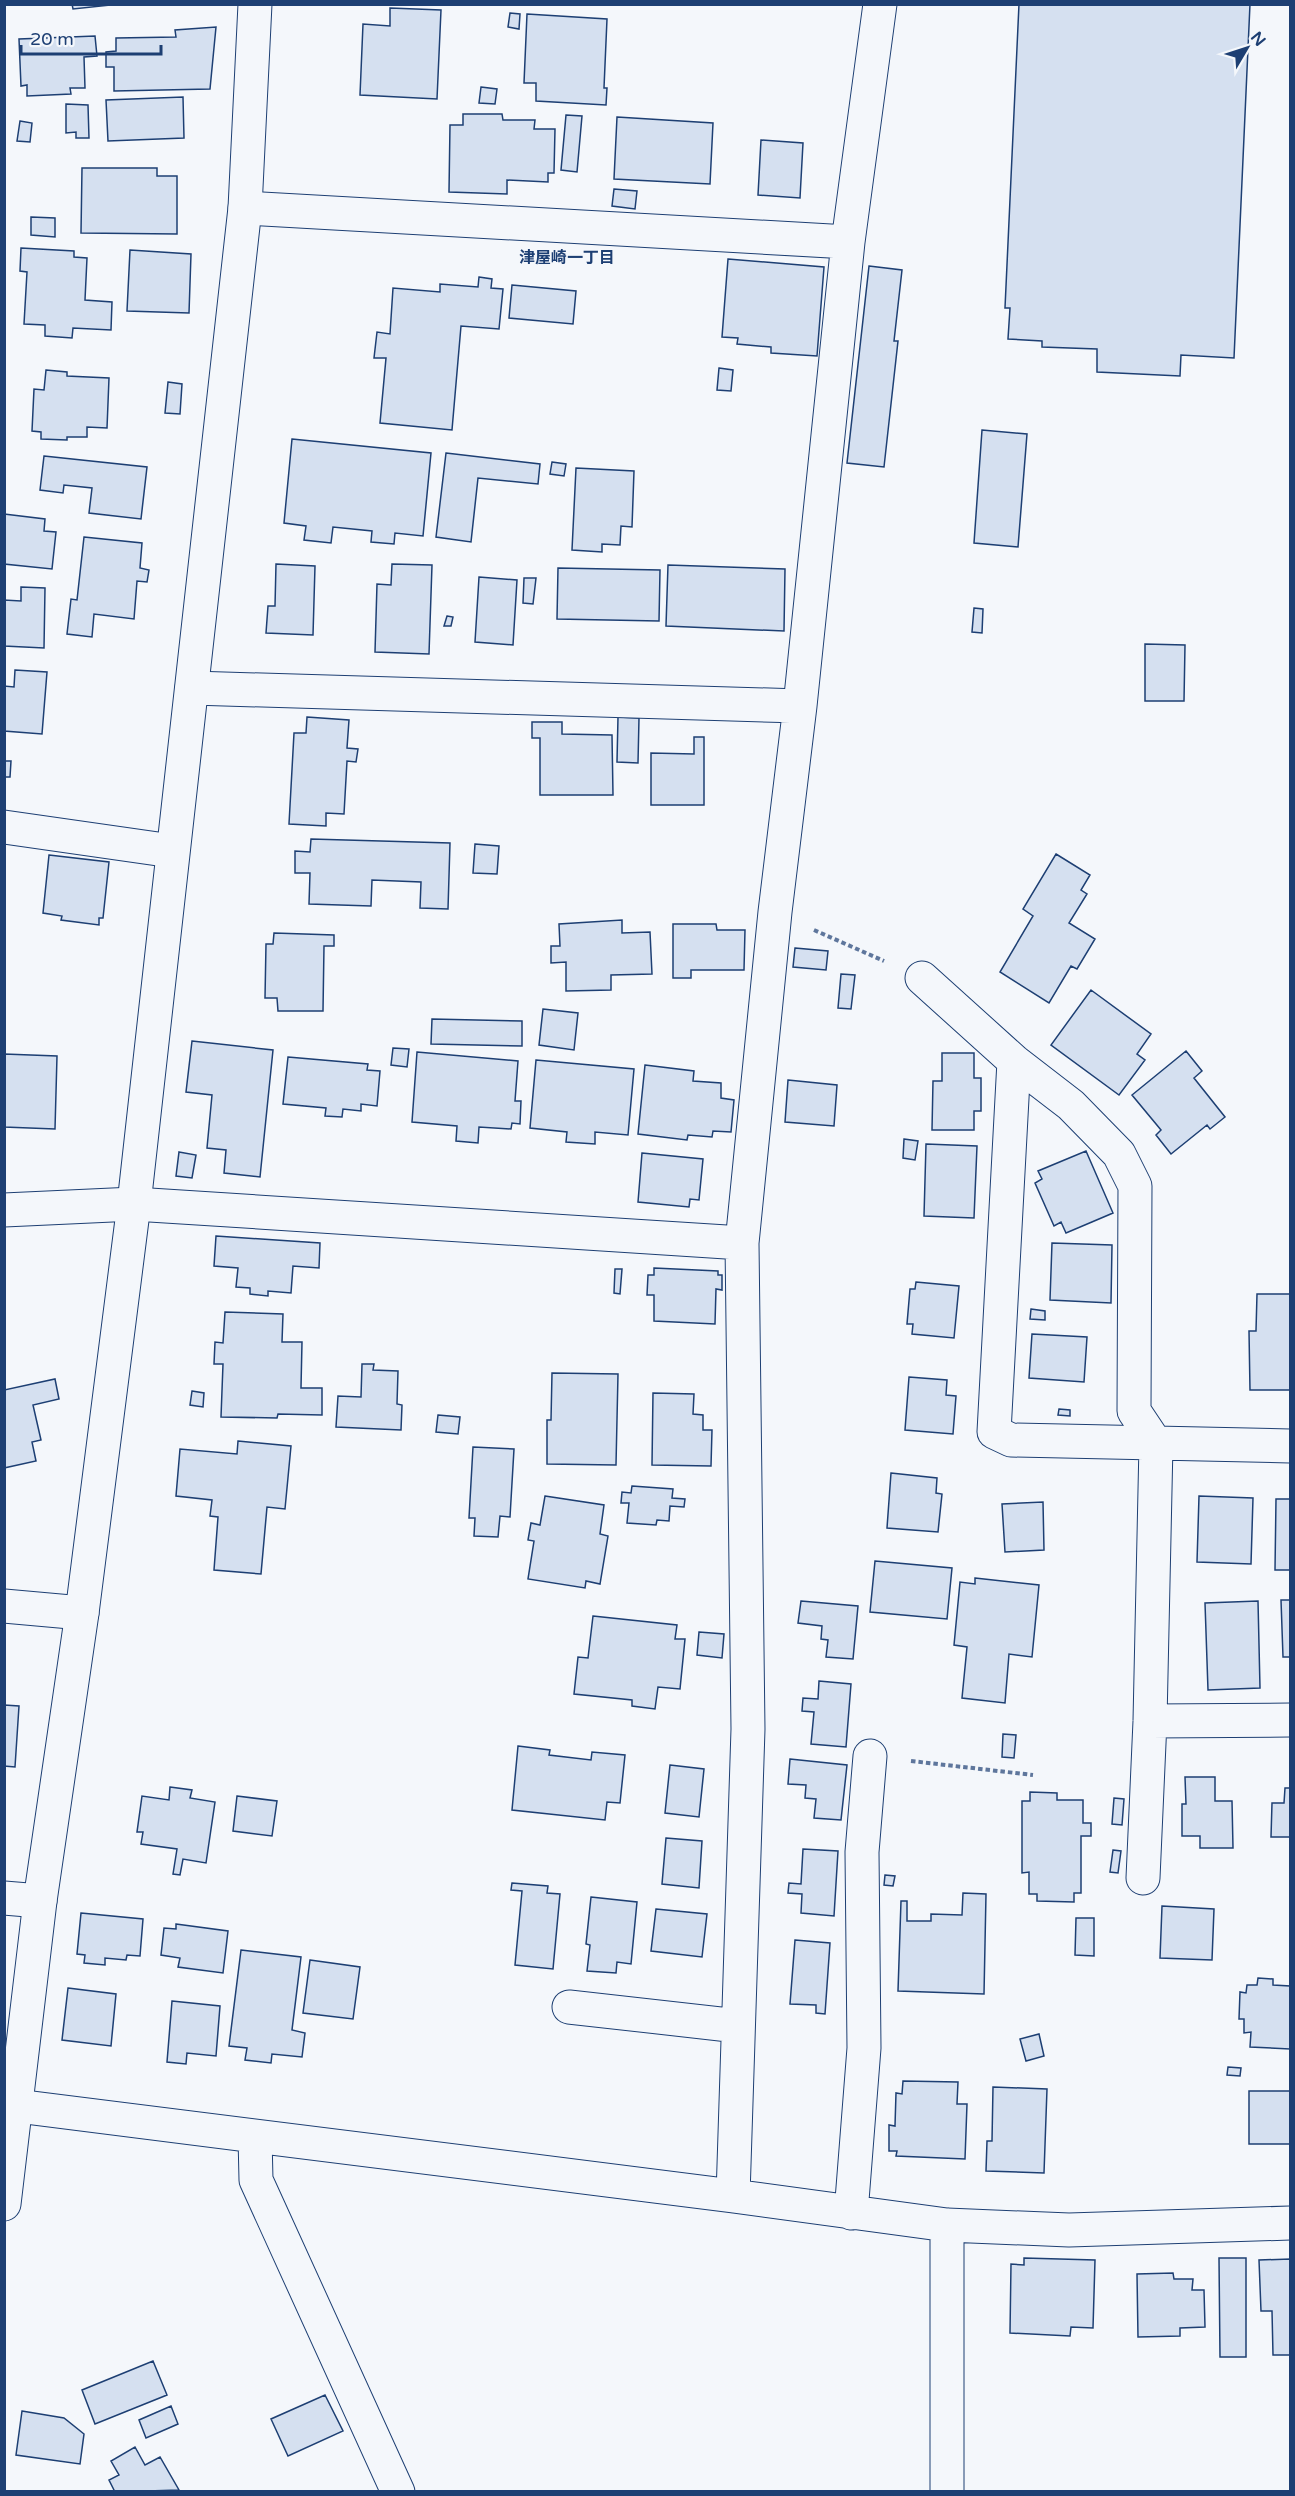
<svg xmlns="http://www.w3.org/2000/svg" width="1295" height="2496" font-family="'Varela Round','Noto Sans JP',sans-serif">
  <rect width="100%" height="100%" fill="#f4f7fb"/>
  <path fill="#d5e0f0" stroke="#1d3f73" stroke-width="1.5" d="M72 4H120L73 9Z
    M1019 4H1250L1234 358 1181 355 1180 376 1097 372V349L1042 347V341L1008 339 1010 308H1005Z
    M390 8 441 10 437 99 360 95 363 24 390 26Z
    M510 13 520 14 519 29 508 27Z
    M527 14 607 19 604 88H607L606 105 536 101V83H524Z
    M216 27 210 89 114 91V67H106V52L116 51V38L176 37 175 30Z
    M95 36 97 56 84 57 85 88H70L71 94 27 96V85L21 86 19 39Z
    M481 87 497 89 495 104 479 103Z
    M183 97 184 138 108 141 106 100Z
    M66 104 88 105 89 138H76V132L66 133Z
    M463 114H502L503 120H535L534 129H555L554 173H548V182L507 180V194L449 192 450 125H463Z
    M566 115 582 116 577 172 561 170Z
    M617 117 713 123 710 184 614 179Z
    M20 121 32 123 30 142 17 141Z
    M761 140 803 143 800 198 758 195Z
    M82 168H157V176H177V234L81 233Z
    M614 189 637 191 635 209 612 206Z
    M31 217 55 218V237L31 235Z
    M21 248 74 251V257L87 258 85 300 112 302 111 330 73 328 72 338 45 336V325L24 324 27 272 20 271Z
    M130 250 191 254 189 313 127 311Z
    M728 259 824 267 817 356 771 353V347L737 344 738 338 722 337Z
    M869 266 902 270 894 341H898L884 467 847 463Z
    M479 277 492 279 491 288 503 289 499 329 461 326 452 430 380 423 386 358H374L377 332 390 334 393 288 440 292V284L478 287Z
    M512 285 576 291 573 324 509 318Z
    M719 368 733 370 731 391 717 390Z
    M46 370 67 372V376L109 378 107 428 87 427V437H67V440L41 439V432L32 431 34 389 44 390Z
    M168 382 182 384 180 414 165 413Z
    M982 430 1027 434 1018 547 974 543Z
    M292 439 431 453 423 536 395 533 394 544 371 542 372 531 333 527 331 543 304 540 306 526 284 523Z
    M446 453 540 464 538 484 478 478 471 542 436 537Z
    M44 456 147 467 141 519 89 513 92 488 64 485 63 493 40 490Z
    M552 462 566 464 564 476 550 474Z
    M576 468 634 471 632 527 621 526 620 545 602 544V552L572 550Z
    M4 514 45 519 44 531 56 532 52 569 4 564Z
    M84 537 142 543 140 568 149 570 147 582 137 581 134 619 94 614 92 637 67 634 71 599 77 600Z
    M276 564 315 566 313 635 266 633 268 606H275Z
    M392 564 432 565 429 654 375 652 377 584 391 585Z
    M668 565 785 569 784 631 666 626Z
    M558 568 660 570 659 621 557 619Z
    M479 577 517 580 513 645 475 642Z
    M524 578H536L533 604 523 603Z
    M21 587 45 588 44 648 4 646V600L21 601Z
    M974 608 983 609 982 633 972 632Z
    M447 616 453 617 451 626H444Z
    M1145 644 1185 645 1184 701H1145Z
    M15 670 47 672 42 734 4 731V686L14 687Z
    M307 717 349 720 347 748 358 749 356 762 347 761 344 814 326 813V826L289 824 294 733H306Z
    M618 717 639 718 638 763 617 762Z
    M532 722H562V734L612 735 613 795H540V738H532Z
    M694 737H704V805H651V753L694 754Z
    M4 761H11L10 777H4Z
    M311 839 450 843 448 909 420 908 421 882 372 880 371 906 309 904 310 873H295V851L310 852Z
    M475 844 499 846 497 874 473 873Z
    M1056 854 1090 875 1081 890 1087 894 1069 923 1095 939 1077 969 1071 966 1049 1003 1000 972 1033 916 1023 909Z
    M49 855 109 862 103 918H99V925L61 920 62 916 43 913Z
    M622 920V933L650 932 652 974 611 975V990L566 991V962L551 963V946H560L559 924Z
    M673 924H716L717 930H745L744 970H691V978H673Z
    M274 933 334 935V946H324L323 1011H278L277 998H265L266 944H273Z
    M795 948 828 951 826 970 793 967Z
    M841 974 855 975 851 1009 838 1008Z
    M1091 990 1151 1034 1137 1054 1145 1060 1119 1095 1051 1045Z
    M543 1009 578 1013 574 1050 539 1045Z
    M432 1019 522 1021V1046L431 1044Z
    M192 1041 273 1050 260 1177 224 1173 226 1150 207 1148 212 1095 186 1092Z
    M393 1048 409 1049 407 1067 391 1065Z
    M1186 1051 1202 1071 1194 1078 1225 1117 1210 1129 1207 1125 1171 1154 1156 1135 1161 1130 1132 1095Z
    M417 1052 518 1061 515 1101H521L520 1124 512 1123 511 1129 479 1127 478 1143 456 1141 457 1126 412 1122Z
    M942 1053H974V1078H981V1111H974V1130H932L933 1081H942Z
    M4 1054 57 1056 55 1129 4 1127Z
    M288 1057 368 1064 367 1070 380 1071 377 1106 361 1104V1111L343 1109 342 1117 325 1116 326 1108 283 1104Z
    M536 1060 634 1069 628 1135 595 1132V1144L566 1142 567 1132 530 1128Z
    M645 1065 694 1071 693 1081 721 1083V1098L734 1100 731 1132 713 1131 712 1137 688 1135 687 1140 638 1134Z
    M788 1080 837 1085 834 1126 785 1122Z
    M904 1139 918 1141 915 1160 903 1158Z
    M926 1144 977 1146 974 1218 924 1216Z
    M1086 1151 1113 1213 1066 1233 1061 1222 1054 1226 1035 1183 1042 1179 1038 1171Z
    M179 1152 196 1155 192 1178 176 1176Z
    M642 1153 703 1159 699 1200 690 1199 689 1207 638 1202Z
    M216 1236 320 1243 319 1268 293 1266 291 1293 268 1291V1296L250 1294V1288L236 1287 238 1268 214 1266Z
    M1052 1243 1112 1245 1111 1303 1050 1300Z
    M654 1268 718 1271V1275H722V1290L716 1289 715 1324 654 1321V1295H647L648 1275H654Z
    M615 1269H622L620 1294 614 1293Z
    M916 1282 959 1286 954 1338 912 1334 913 1324H907L910 1289H915Z
    M1257 1294H1290V1390H1250L1249 1331H1256Z
    M1031 1309 1045 1311V1320L1030 1319Z
    M225 1312 283 1314 282 1342H302L301 1388H322V1415L278 1414 277 1418 221 1417 223 1364H214L215 1342 223 1343Z
    M1032 1334 1087 1337 1084 1382 1029 1378Z
    M362 1364H374L373 1370 398 1371 397 1404 402 1405 401 1430 336 1427 338 1396 361 1397Z
    M552 1373 618 1374 616 1465 547 1464V1420H551Z
    M909 1377 947 1380 946 1395 956 1396 953 1434 905 1430Z
    M55 1379 59 1399 33 1405 41 1440 32 1442 36 1461 4 1468V1390Z
    M192 1391 204 1393 203 1407 190 1405Z
    M653 1393 694 1394 693 1414 703 1415V1430H712L711 1466 652 1465Z
    M1059 1409 1070 1410V1416L1058 1415Z
    M438 1415 460 1417 458 1434 436 1432Z
    M238 1441 291 1446 285 1509 267 1507 261 1574 214 1570 218 1517 210 1516 212 1500 176 1496 180 1449 237 1454Z
    M473 1447 514 1449 510 1517 500 1516 498 1537 474 1536 475 1518H469Z
    M891 1473 937 1478 936 1493 942 1494 938 1532 887 1528Z
    M632 1486 673 1489 672 1498 685 1499 684 1507 670 1506 669 1521 657 1520 656 1525 627 1523 629 1503H621L622 1492 631 1493Z
    M545 1496 604 1505 600 1534 608 1536 600 1584 586 1581 585 1588 528 1579 534 1541 528 1540 531 1523 540 1525Z
    M1199 1496 1253 1498 1251 1564 1197 1562Z
    M1276 1499H1290V1570H1275Z
    M1043 1502 1044 1550 1005 1552 1002 1504Z
    M875 1561 952 1568 947 1619 870 1612Z
    M975 1578 1039 1585 1032 1657 1009 1654 1005 1703 962 1698 967 1647 954 1645 960 1582 975 1584Z
    M1281 1600H1290V1657H1283Z
    M801 1601 858 1606 853 1659 826 1657 828 1640 821 1639 822 1626 798 1623Z
    M1258 1601 1260 1688 1208 1690 1205 1603Z
    M593 1616 677 1625 675 1639H685L680 1689 658 1687 655 1709 632 1706V1700L574 1694 578 1657 588 1658Z
    M699 1632 724 1634 722 1658 697 1655Z
    M819 1681 851 1684 846 1747 811 1744 814 1712 802 1711 803 1698 818 1699Z
    M4 1705 19 1706 15 1767 4 1766Z
    M1003 1734 1016 1735 1014 1758 1002 1757Z
    M518 1746 550 1750 549 1755 591 1760 592 1752 625 1755 620 1803 607 1802 605 1820 512 1810Z
    M790 1759 847 1765 841 1820 814 1818 816 1799 805 1798 806 1785 788 1784Z
    M670 1765 704 1769 699 1817 665 1813Z
    M1185 1777H1215V1801H1232L1233 1848H1200V1836H1182V1804H1186Z
    M170 1787 192 1790 190 1798 215 1802 206 1863 183 1859 180 1875 173 1874 177 1849 141 1844 143 1832H137L142 1796 169 1800Z
    M1285 1788H1290V1837H1271L1272 1803H1284Z
    M1030 1792 1057 1793V1800H1083V1823H1091V1836H1081V1893H1074V1902L1037 1901V1894H1029V1872L1022 1873V1801H1030Z
    M237 1796 277 1801 272 1836 233 1831Z
    M1114 1798 1124 1799 1122 1825 1112 1824Z
    M666 1838 702 1841 699 1888 662 1884Z
    M803 1849 838 1851 834 1916 801 1913 802 1894 788 1893 789 1883 801 1884Z
    M1113 1850 1121 1851 1118 1873 1110 1872Z
    M885 1875 895 1876 893 1886 884 1885Z
    M512 1883 548 1886 547 1893 560 1894 553 1969 515 1965 522 1891 511 1890Z
    M963 1893 986 1894 984 1994 898 1991 901 1901H907V1921H931V1914L962 1915Z
    M591 1897 637 1902 631 1964 617 1962 616 1973 587 1971 590 1945 586 1944Z
    M1162 1906 1214 1909 1212 1960 1160 1958Z
    M656 1909 707 1914 702 1957 651 1951Z
    M81 1913 143 1919 140 1956 127 1955 126 1960 105 1958V1965L84 1963 85 1955 77 1954Z
    M1076 1918H1094V1956L1075 1955Z
    M176 1924 228 1931 223 1973 178 1967 180 1958 161 1955 164 1928 176 1929Z
    M795 1940 830 1943 825 2014 816 2013V2005L790 2004Z
    M241 1950 301 1957 292 2030 305 2033 302 2057 272 2054 271 2063 245 2060 247 2048 229 2046Z
    M310 1960 360 1967 353 2019 303 2013Z
    M1258 1978 1273 1979V1985L1290 1986V2049L1250 2047 1251 2032 1244 2033V2019H1239L1240 1992 1246 1993 1247 1985H1257Z
    M68 1988 116 1994 111 2046 62 2040Z
    M172 2001 220 2006 216 2056 187 2053 186 2064 167 2062Z
    M1039 2034 1044 2056 1026 2061 1020 2039Z
    M1228 2067 1241 2068 1240 2076 1227 2075Z
    M903 2081 958 2082 957 2104H967L965 2159 896 2156 897 2151H889V2125L895 2126 896 2093 902 2094Z
    M993 2087 1047 2089 1044 2173 986 2171 987 2141H992Z
    M1249 2091H1290V2144H1249Z
    M1024 2258 1095 2260 1093 2328 1071 2327 1070 2336 1010 2333 1011 2264 1024 2265Z
    M1219 2258H1246V2357H1220Z
    M1290 2259V2355H1273L1272 2311H1261L1259 2260Z
    M1173 2273 1174 2279H1193L1192 2290H1204L1205 2327 1180 2328V2336L1138 2337 1137 2274Z
    M153 2361 167 2395 95 2424 82 2390Z
    M325 2395 343 2431 288 2456 271 2419Z
    M171 2406 178 2424 146 2438 139 2420Z
    M22 2411 64 2418 84 2434 80 2464 16 2455Z
    M135 2447 145 2465 160 2457 179 2490 115 2492 109 2480 119 2475 111 2461Z"/>
  <g fill="none" stroke-linecap="round" stroke-linejoin="round">
    <g stroke="#1d3f73" stroke-width="35">
      <path id="minor" d="M245 208 848 242
        M192 688 800 706
        M4 827 172 851
        M922 978 1014 1061 1071 1105 1119 1154 1135 1186 1134 1411 1156 1444 1150 1721 1143 1878
        M1014 1061 994 1432 1011 1440 1290 1446
        M4 1210 134 1204 742 1243
        M4 1606 82 1613
        M1150 1721 1290 1720
        M4 1898 40 1901
        M569 2007 738 2026
        M17 2106 733 2196 947 2225 1069 2230 1290 2223
        M255 2137 256 2180 398 2492
        M733 2196 748 1729 742 1243 775 912 800 706 848 242 880 4
        M851 2213 864 2048 862 1852 870 1756
        M947 2225V2492"/>
    </g>
    <g stroke="#1d3f73" stroke-width="35">
      <path id="tertiary" d="M4 2204 40 1901 82 1613 134 1204 245 208 255 4"/>
    </g>
    <path stroke="#5e769c" stroke-width="4" stroke-dasharray="4.5 3" stroke-linecap="butt" d="M814 930 884 961
      M911 1761 1033 1775"/>
    <use href="#minor" stroke="#f4f7fb" stroke-width="33"/>
    <use href="#tertiary" stroke="#f4f7fb" stroke-width="33"/>
  </g>
  <g text-anchor="middle" dominant-baseline="central" stroke-width="4.5" stroke-linejoin="round" paint-order="stroke">
    <g font-size="16" font-weight="bold" fill="#1d3f73" stroke="#f4f7fb">
      <text x="567" y="258">津屋崎一丁目</text>
    </g>
  </g>
  <rect width="1295" height="2496" fill="none" stroke="#1d3f73" stroke-width="12"/>
  <g transform="translate(1247 48) rotate(51)" stroke="#f4f7fb" stroke-width="4.5" paint-order="stroke">
  <path d="M0-4.5L10 22L0 15L-10 22Z" fill="#1d3f73"/>
  <text y="-9" font-size="16" font-weight="bold" text-anchor="middle" fill="#1d3f73">N</text>
  </g>
  <path d="M21 45v9h140v-9" fill="none" stroke="#1d3f73" stroke-width="3"/>
  <text x="30" y="45" font-size="18" fill="#1d3f73" stroke="#f4f7fb" stroke-width="4.5" paint-order="stroke">20 m</text>
</svg>
